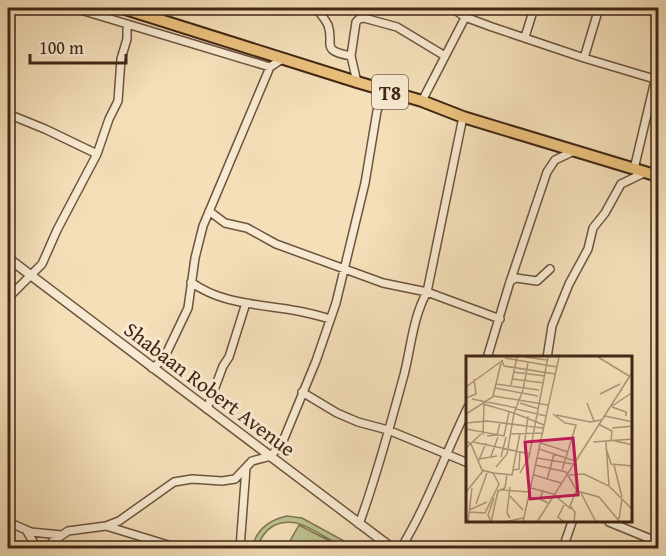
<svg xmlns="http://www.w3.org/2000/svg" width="666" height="556" font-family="'Gentium Book Plus',serif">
  <rect width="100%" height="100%" fill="#f4dfb9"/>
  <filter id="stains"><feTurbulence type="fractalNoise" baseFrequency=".00333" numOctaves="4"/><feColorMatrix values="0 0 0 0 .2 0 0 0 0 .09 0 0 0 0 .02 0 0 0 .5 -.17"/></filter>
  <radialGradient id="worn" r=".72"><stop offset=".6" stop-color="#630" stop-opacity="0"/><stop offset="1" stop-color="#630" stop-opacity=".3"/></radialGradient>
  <path fill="#bcc18f" stroke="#7e7452" stroke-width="1.5" d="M287 516 302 518 357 548C328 549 304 510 273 526 265 531 260 539 257 548H252C256 530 269 520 287 516Z
    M299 525 343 548H286Z"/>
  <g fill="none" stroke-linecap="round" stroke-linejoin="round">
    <g stroke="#6d543e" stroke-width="10">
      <path id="minor" d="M74 8 270 67
        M316 8C320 13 325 19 328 25 335 45 319 50 351 56
        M452 8 465 17 492 27 584 58 658 80
        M525 37 534 8
        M584 58 599 8
        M357 82 351 56 356 22 359 19 364 18 397 27 445 56
        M422 101 470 8
        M8 114 45 129 97 154
        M634 169 658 68
        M209 211 225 223 247 228 276 244 383 283 427 292 500 319
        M510 281 516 278 537 281 550 269
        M191 282C222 305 262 304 298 311 309 313 320 316 330 319
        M8 298 42 264 57 230 97 154 109 119 118 101 121 59 127 39V24
        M487 358 509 285 547 172 555 160 574 151
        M547 358 552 326 569 284 588 249 593 228 605 213 621 184 646 172
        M152 368 159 363 167 352 188 308 195 258 203 226 270 67 282 59
        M302 392 337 413 358 422 388 430 468 463
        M207 409 223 366 229 357 246 303
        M8 522 31 532 61 535
        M609 522 658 542
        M359 524C377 476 390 425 404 375 411 347 413 317 427 292L463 117
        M106 526 178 548
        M26 530 37 548
        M49 548 52 542 68 531 106 526 119 521 174 482 192 479 222 481 235 479 252 461 271 456 283 441 316 361 336 303 365 183 377 111 384 91
        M240 548 246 468
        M401 548C428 504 445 454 468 407
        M563 548 572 522"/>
    </g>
    <g stroke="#6d543e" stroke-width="11">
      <path id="tertiary" d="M8 258 392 548"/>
    </g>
    <g stroke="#402615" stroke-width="14">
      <path id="trunk" d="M122 8 357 82 422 101 463 117 658 176"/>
    </g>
    <use href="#minor" stroke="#f8ead2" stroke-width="7"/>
    <use href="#tertiary" stroke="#f8ead2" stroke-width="8"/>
    <use href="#trunk" stroke="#eac07c" stroke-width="10"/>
  </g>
  <g text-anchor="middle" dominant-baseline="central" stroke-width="6" stroke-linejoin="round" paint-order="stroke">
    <rect fill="#f8ead2" stroke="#77614e" stroke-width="1.5" x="372" y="75" width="36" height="34" rx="4.5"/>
    <g font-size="20" font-weight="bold" fill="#402615">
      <text x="390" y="92">T8</text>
    </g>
    <g font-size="21" fill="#402615" stroke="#f8ead2">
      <text transform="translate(210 389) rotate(37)">Shabaan Robert Avenue</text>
    </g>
  </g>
  <g transform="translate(466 356)">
    <rect width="166" height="166" fill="#f4dfb9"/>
    <path fill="none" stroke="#ac9577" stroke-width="1.5" d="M59 1 81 4M132 1 163 20M39 2 91 11M36 5 38 10 89 18M62 7 57 34 48 57 78 69M47 16 79 20M46 23 78 27M30 28 73 34M45 29 51 1M0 31 37 4M29 32 72 40M134 38 154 28M27 40 35 7M0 42 10 38 8 23M6 43 51 52M54 47 73 53M121 47 128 65M17 48 48 57 41 98 30 111M146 50 167 36M146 51 160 56V60M50 53 80 60M0 58 28 40 82 49M87 58 99 67 110 69 96 114M90 59 124 66 135 64M139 60 167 66M0 67 21 65 77 72M132 68 146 75 145 85M146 72 167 70M0 73 38 80 43 56M45 78 76 77M17 79 18 48M21 80 31 79 34 67M59 84 62 60M0 85 5 88 16 114 27 117 33 128 19 157 3 156M149 85 167 89M7 86 64 98M127 86 167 83M140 86 143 130M75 87 102 96M0 92 15 78M140 92 145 108 167 110M73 93 109 105M25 100 32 81M35 101 40 81M71 102 107 108M13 103 31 100M12 106 20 87M69 109 100 116 111 135 133 141 154 166M148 109 156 141M47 114 53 113 54 96M27 117 46 119 54 77M54 117 63 101 82 1M68 119 95 127M103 119 118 118 143 130 167 154M81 124 88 98M65 132 87 138 105 153M36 134 63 136M77 134 74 143 82 147M114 135 130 166M0 136 17 115M44 140 57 154M10 148 21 117M98 149 92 161 98 166M3 154 21 146M44 162 41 157 44 131M153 163 156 143M2 166 6 132M25 166 32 135 39 132 41 118M25 166 22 159 28 142M38 166 57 162M57 166 93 1M71 166 167 15M108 166 109 156 104 150 110 135"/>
    <path fill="#c2185b" fill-opacity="0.15" stroke="#c2185b" stroke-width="3" d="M107 82 112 139 64 143 59 86Z"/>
    <rect width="166" height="166" fill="none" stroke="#402615" stroke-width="3"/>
  </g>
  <rect width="666" height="556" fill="none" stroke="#f4dfb9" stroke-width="30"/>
  <rect x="9" y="9" width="648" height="538" fill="none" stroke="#402615" stroke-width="3"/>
  <rect x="15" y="15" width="636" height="526" fill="none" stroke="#402615" stroke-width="1.5"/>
  <path d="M30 54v9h96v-9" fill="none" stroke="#402615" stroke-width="3"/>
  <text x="39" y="54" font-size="18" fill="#402615" stroke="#f8ead2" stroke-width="4.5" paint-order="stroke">100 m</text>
  <rect width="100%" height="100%" filter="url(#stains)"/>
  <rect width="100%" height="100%" fill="url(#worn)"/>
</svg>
